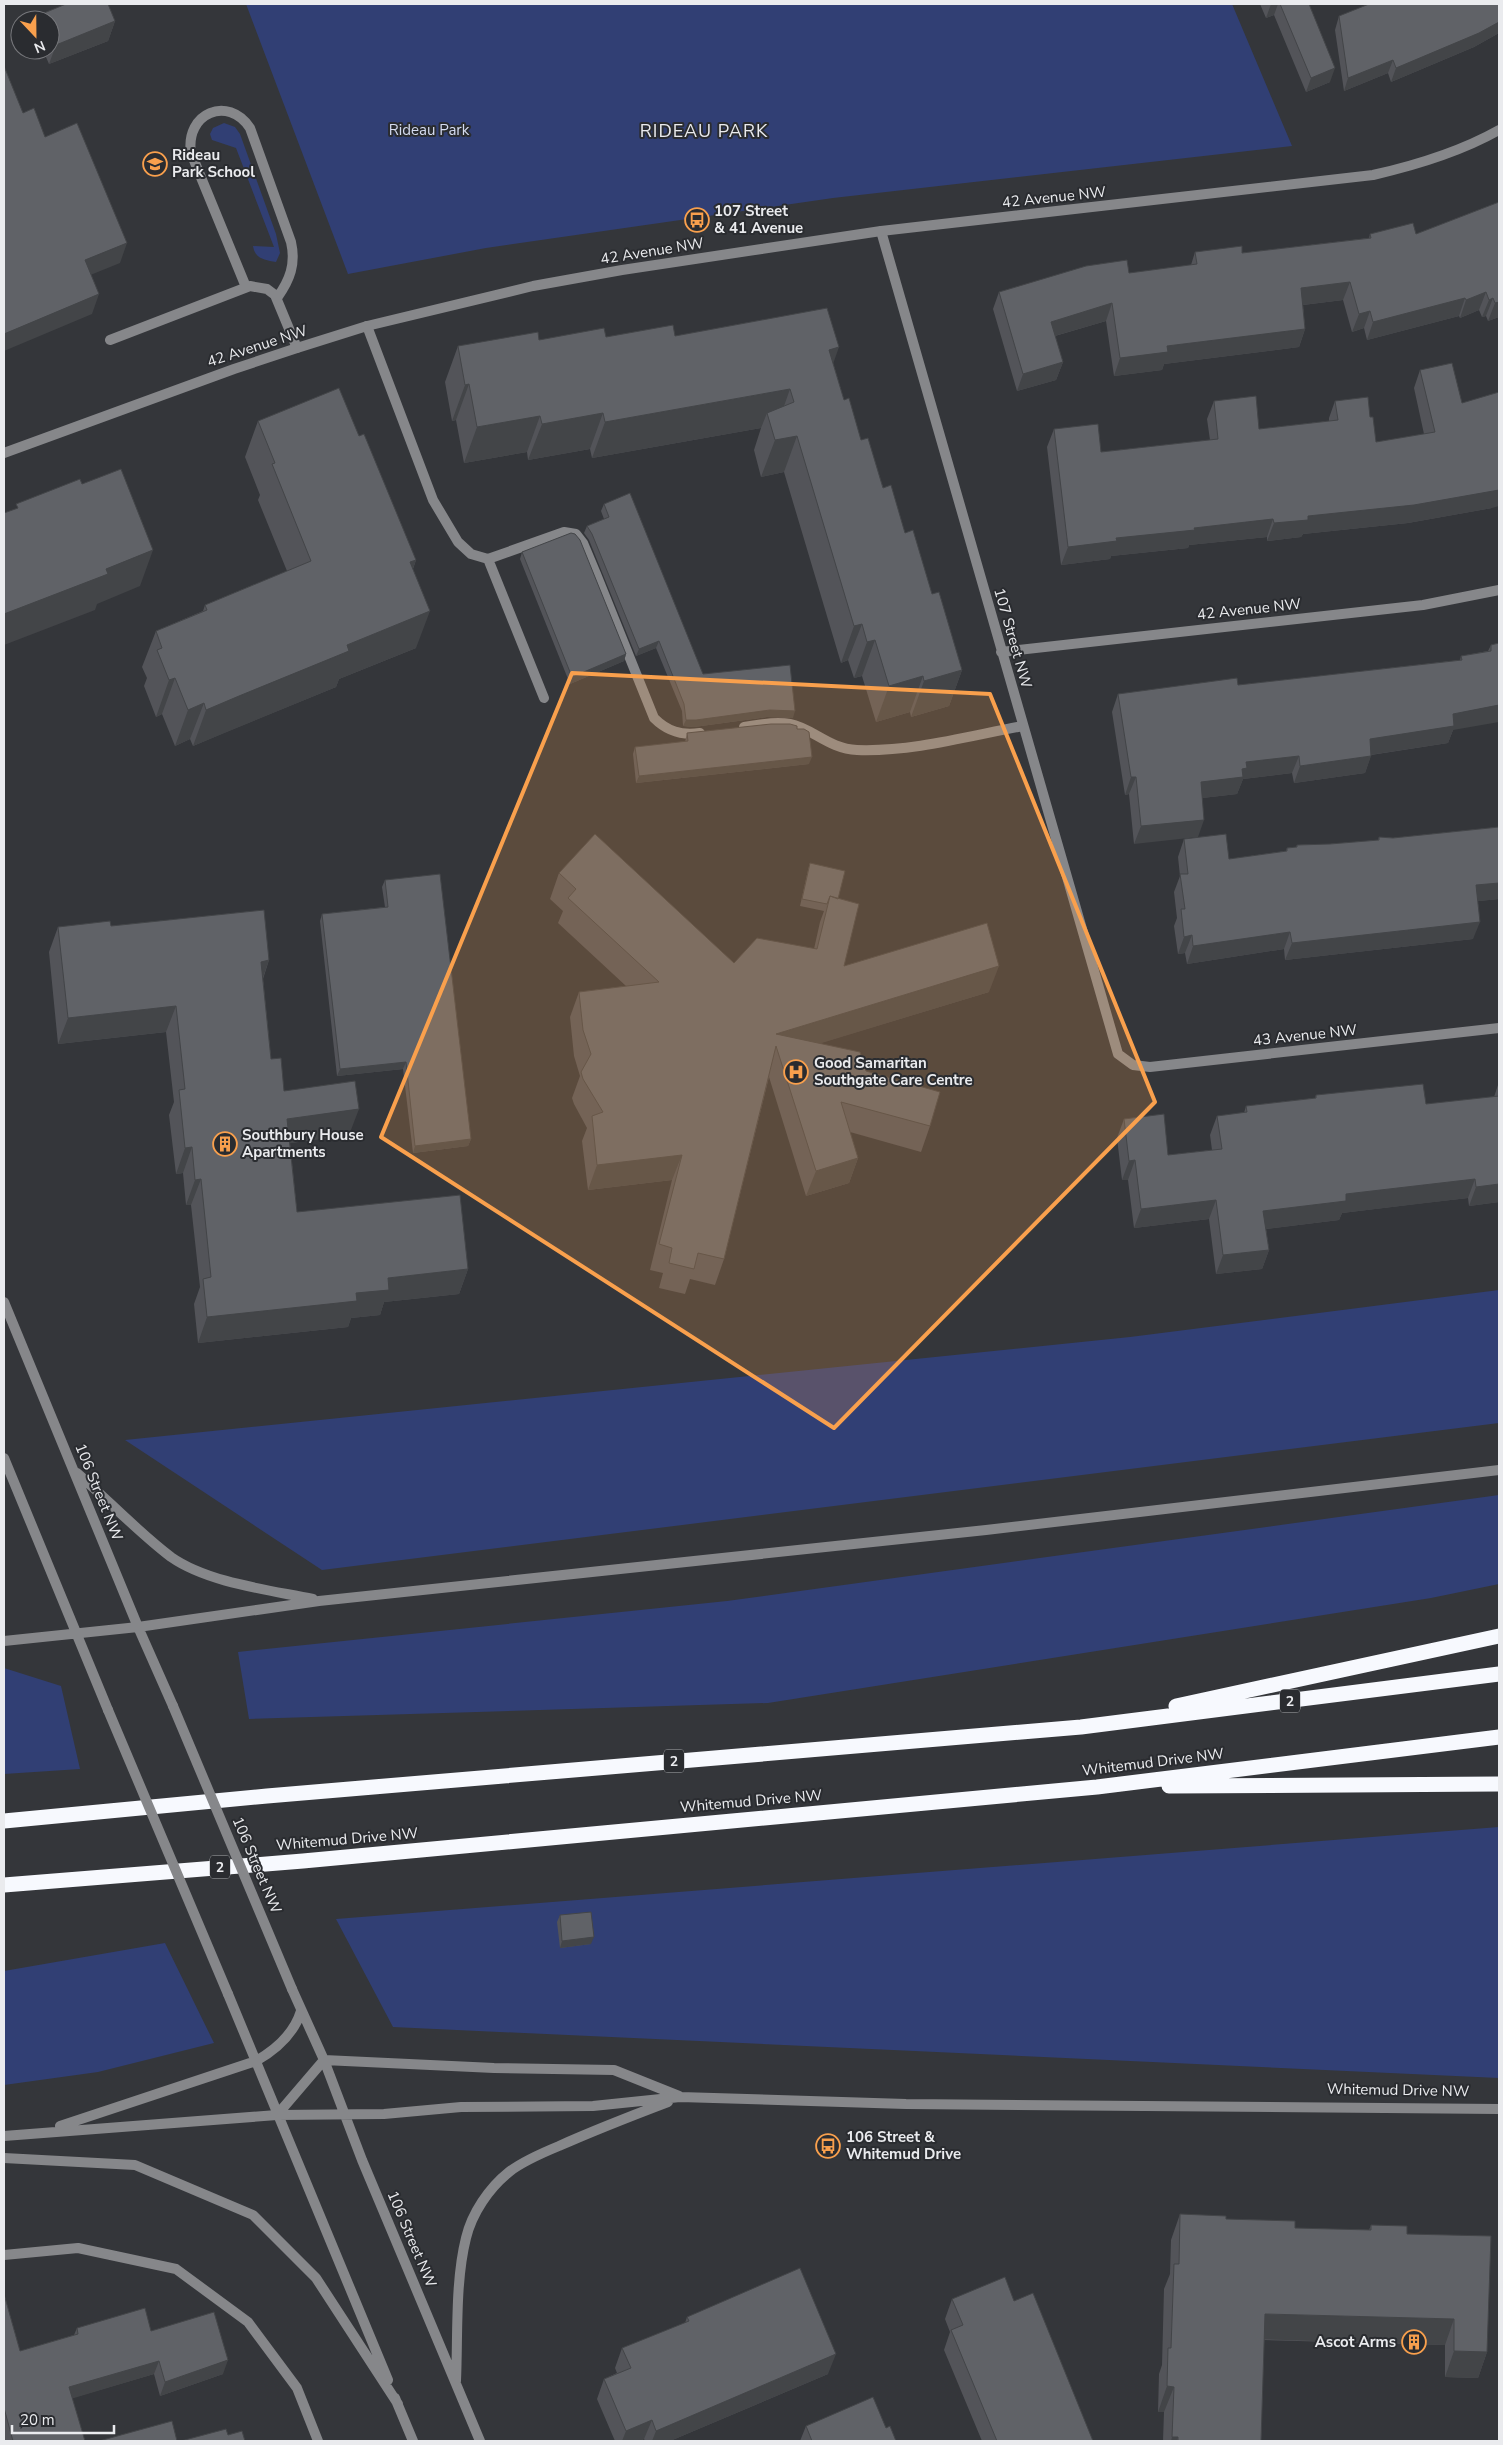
<svg xmlns="http://www.w3.org/2000/svg" width="1503" height="2445" font-family="'Nunito Sans',sans-serif">
  <rect width="100%" height="100%" fill="#34363a"/>
  <path fill="#313f74" d="M246 4H1232L1292 146 833 198 486 248 348 274Z
    M224 123 235 127 240 134 276 234 280 253 276 262C265 260 255 259 253 246L274 247 236 148 212 140 210 134 213 128Z
    M1499 1290V1423L322 1570 125 1440 1130 1337Z
    M1499 1495V1584L1431 1598 768 1703 249 1719 238 1652 727 1601Z
    M4 1668 61 1686 80 1769 4 1774Z
    M1499 1827V2078L393 2027 336 1919Z
    M165 1943 214 2043 98 2072 4 2085V1971Z"/>
  <g fill="none" stroke-linecap="round" stroke-linejoin="round">
    <path stroke="#86878a" stroke-width="10" d="M246 287 191 153C185 113 228 95 250 128L291 242C296 264 290 280 277 298
      M367 326 433 500 458 542 471 554 488 559 564 532 576 534 583 543 596 574 654 718C667 731 681 736 700 733
      M110 340 250 286 267 289 275 295 297 348
      M488 559 544 698
      M744 727C758 725 775 721 790 724 812 728 829 749 857 750 912 752 969 736 1023 726
      M4 2255 78 2248 176 2269 248 2322 297 2388 318 2441"/>
    <path stroke="#86878a" stroke-width="10" d="M881 231 1118 1054 1133 1065 1150 1067 1499 1028
      M1001 652 1423 605 1499 590"/>
    <path stroke="#86878a" stroke-width="10" d="M4 453 234 369 297 348 367 326 533 286 622 270 881 231 1373 175C1417 165 1460 152 1499 130
      M4 1302 138 1627 173 1706
      M4 1458 108 1710
      M77 1473C108 1500 138 1532 171 1557 208 1583 270 1590 313 1599
      M4 1641 138 1627 319 1601 986 1530 1499 1470
      M292 1989 324 2060 362 2160 480 2441
      M228 1994 388 2380
      M324 2060 494 2068 614 2070 679 2096
      M277 2115 324 2060
      M60 2126 256 2061C277 2049 294 2034 301 2011
      M4 2136 277 2115 384 2114 461 2107 593 2106 680 2097 906 2104 1499 2109
      M4 2158 135 2165 253 2215 316 2278 398 2404
      M456 2381C458 2336 455 2282 466 2238 472 2213 489 2188 509 2172 523 2161 542 2153 559 2146 595 2130 631 2116 668 2102
      M395 2398 413 2441"/>
    <path stroke="#f7f9fe" stroke-width="15" d="M1176 1706 1499 1636
      M1169 1786 1499 1784
      M4 1821 267 1796 1081 1727 1499 1674
      M4 1885 303 1861 1097 1787 1499 1737"/>
    <path stroke="#86878a" stroke-width="10" d="M173 1706 292 1989
      M108 1710 228 1994"/>
  </g>
  <path fill="#535459" d="M1260 4H1309L1330 82 1306 92 1274 15 1266 18Z
    M1499 4V33L1474 47 1391 82 1388 73 1344 91 1335 30 1339 16Z
    M44 13 115 21 108 41 49 64 43 50H50V20H41Z
    M1499 202V317L1488 321 1486 316 1482 317 1479 310 1460 318 1459 316 1367 340 1364 328 1352 332 1343 300 1303 305 1305 329 1299 347 1164 364 1162 370 1114 376 1106 321 1055 336 1063 362 1056 380 1017 391 993 309 999 292 1191 265 1195 252 1242 253 1369 238 1370 234H1416Z
    M675 336 833 363 844 400 861 440 905 533 932 594 962 670 949 706 911 717 910 712 876 722 862 676 854 678 848 660 841 663 784 472 761 477 754 450 761 428 592 458 590 449 528 460 527 452 464 463 456 420 452 421 445 382 458 346 539 340Z
    M1420 370 1462 403 1492 508 1408 523 1303 534 1301 537 1267 541V537L1189 545 1188 548 1111 556 1110 559 1061 565 1047 447 1054 429 1101 452 1210 440 1207 419 1214 401 1259 429 1329 421V418L1335 401 1370 417 1376 442 1424 434 1414 388Z
    M258 421 359 436 416 560 413 569 416 648 339 679 336 687 226 732 193 746 190 739 175 746 162 714 156 717 144 686 147 678 142 667 156 631 203 611 205 605 287 571 258 500 260 495 245 457Z
    M604 504 703 674 793 718 767 717 694 727 683 726 682 711 656 648 636 656 589 540 584 533 587 526 604 519 601 511Z
    M522 552 626 654 624 661 570 684 520 559Z
    M1499 643 1453 730 1448 743 1371 755 1365 773 1294 783 1292 773 1243 779 1237 794 1202 798 1134 844 1129 794 1125 795 1112 712 1118 694 1238 685 1460 660 1461 656 1488 651 1491 645Z
    M797 729 809 764 636 783 633 754 635 747 685 742 687 733Z
    M1499 827V899L1478 901 1473 939 1285 960 1284 949 1187 964 1185 953 1178 954 1174 926 1177 918 1174 892 1180 876 1178 857 1184 839 1229 859 1286 851 1287 848 1296 847 1297 845 1330 844 1378 840 1379 837 1393 838Z
    M810 863 838 899 844 966 989 992 820 1043 866 1071 930 1126 921 1152 850 1132 858 1158 849 1183 806 1196 769 1077 724 1259 715 1285 690 1279 685 1294 659 1288 663 1273 650 1270 672 1180 588 1190 582 1141 587 1128 574 1104 572 1098 580 1076 574 1056 570 1017 579 992 626 986 558 923 563 911 550 899 559 873 734 963 814 949 820 922 824 911 800 906 808 870Z
    M385 880 471 1139 468 1146 413 1153 403 1069 337 1076 320 921 322 914 385 907 382 887Z
    M111 926 269 960 263 979 271 1059 284 1091 349 1135 290 1143 297 1212 468 1269 459 1294 384 1302 380 1315 351 1318 348 1327 198 1343 194 1304 200 1287 191 1205H186L183 1173 176 1174 169 1115 174 1102 166 1032 58 1044 49 952 58 927Z
    M1499 1082V1202L1469 1206 1468 1198 1424 1203 1342 1213 1339 1220 1266 1229 1269 1250 1262 1269 1216 1274 1209 1219 1134 1228 1128 1180H1122L1117 1138 1124 1119 1168 1155 1212 1150 1210 1135 1217 1116 1244 1113 1246 1106 1315 1098 1316 1095 1426 1104 1494 1097Z
    M560 1915 591 1944 560 1948 557 1922Z
    M1180 2214 1226 2219 1295 2228 1369 2230 1371 2225 1407 2234 1487 2352 1478 2378 1445 2377V2345L1264 2340 1261 2441H1163L1164 2412H1158L1159 2374 1162 2365 1164 2289 1170 2274 1171 2240Z
    M4 2294 20 2351 74 2335 77 2328 151 2331 223 2374 160 2396 154 2374 72 2398 85 2441H4Z
    M952 2299 1014 2301 1093 2441H982L944 2350 950 2332 945 2319Z
    M687 2317 828 2374 670 2441H645L644 2439 640 2441H615L597 2399 604 2379 617 2373 615 2368 622 2348 685 2323Z
    M806 2426 886 2428 896 2441H800Z"/>
  <path fill="#434548" d="M1271 4H1278L1274 15 1266 18Z
    M115 21 108 41 49 64 56 45Z
    M1499 22V33L1474 47 1391 82 1396 68Z
    M1393 60 1388 73 1344 91 1348 78Z
    M1335 68 1330 82 1306 92 1311 78Z
    M127 243 120 263 78 280 85 260Z
    M1350 282 1343 300 1294 306 1301 288Z
    M1486 292 1479 310 1460 318 1466 300Z
    M99 294 92 314 4 351V334Z
    M1465 298 1459 316 1367 340 1373 322Z
    M1493 298 1486 316 1482 317 1489 300Z
    M1499 302V317L1488 321 1495 303Z
    M1112 303 1106 321 1044 339 1051 322Z
    M1370 311 1364 328 1352 332 1359 314Z
    M1305 329 1299 347 1164 364 1162 370 1114 376 1120 358 1167 346Z
    M839 347 826 384 829 350Z
    M1063 362 1056 380 1017 391 1023 374Z
    M469 384 456 420 452 421 465 385Z
    M790 389 777 426 767 413 761 428 592 458 605 422Z
    M603 413 590 449 528 460 542 424Z
    M540 416 527 452 464 463 477 427Z
    M797 436 784 472 761 477 775 440Z
    M1499 490V506L1492 508 1408 523 1303 534 1301 537 1267 541 1274 523 1308 516Z
    M1273 519 1267 537 1189 545 1188 548 1111 556 1110 559 1061 565 1068 547 1116 538 1194 528Z
    M153 550 140 586 97 604 95 610 4 645V614L106 569Z
    M416 560 403 596 410 562Z
    M430 611 416 648 339 679 336 687 193 746 206 710 347 645Z
    M862 624 848 660 841 663 854 626Z
    M875 640 862 676 854 678 867 642Z
    M659 641 656 648 636 656 639 649Z
    M626 654 624 661 570 684 572 677Z
    M962 670 949 706 911 717 924 681Z
    M923 676 910 712 876 722 889 686Z
    M175 678 162 714 156 717 169 680Z
    M204 703 190 739 175 746 188 710Z
    M1499 705V722L1453 730 1448 743 1363 756 1370 739 1453 714Z
    M770 710 795 711 793 718 767 717 694 727 683 726 686 720Z
    M1299 756 1292 773 1243 779 1237 794 1194 799 1201 782 1242 769 1246 762Z
    M1371 756 1365 773 1294 783 1300 766Z
    M812 757 809 764 636 783 639 776Z
    M1131 777H1136L1129 794 1125 795Z
    M1204 820 1198 837 1134 844 1141 826Z
    M1499 883V899L1470 902 1476 885Z
    M1480 922 1473 939 1285 960 1292 943Z
    M1290 932 1284 949 1187 964 1193 946Z
    M1192 935 1185 953 1178 954 1184 937Z
    M269 960 260 986 261 962Z
    M999 966 989 992 779 1056 776 1034Z
    M176 1006 166 1032 58 1044 68 1018Z
    M406 1062 403 1069 337 1076 340 1069Z
    M359 1109 349 1135 278 1145 287 1119Z
    M471 1139 468 1146 413 1153 415 1146Z
    M192 1147 183 1173 176 1174 185 1148Z
    M682 1155 672 1180 588 1190 597 1165Z
    M858 1158 849 1183 806 1196 816 1171Z
    M1135 1160 1128 1180H1122L1129 1161Z
    M201 1179 191 1205H186L195 1180Z
    M1475 1179 1468 1198 1342 1213 1339 1220 1257 1230 1263 1211 1346 1194Z
    M1499 1184V1202L1469 1206 1476 1187Z
    M1216 1200 1209 1219 1134 1228 1141 1209Z
    M1269 1250 1262 1269 1216 1274 1223 1255Z
    M468 1269 459 1294 384 1302 380 1315 351 1318 348 1327 198 1343 207 1317 356 1293 388 1278Z
    M594 1937 591 1944 560 1948 562 1941Z
    M1265 2314 1454 2319 1445 2345 1255 2339Z
    M1454 2351 1487 2352 1478 2378 1445 2377Z
    M836 2354 828 2374 670 2441H652L656 2431Z
    M228 2360 223 2374 160 2396 165 2382Z
    M159 2361 154 2374 64 2401 69 2387Z
    M1167 2386 1174 2387 1164 2412H1158Z
    M652 2420 644 2439 640 2441H622L626 2431Z
    M1172 2437H1178L1177 2441H1171Z"/>
  <path fill="#606267" stroke="#434548" d="M66 4H108L115 21 56 45 50 29V20H46L44 13Z
    M1280 4H1309L1335 68 1311 78Z
    M1369 4H1499V22L1479 33 1396 68 1393 60 1348 78 1339 16Z
    M4 66 23 113 34 108 45 137 77 123 127 243 85 260 99 294 4 334Z
    M1499 202V302L1495 303 1493 298 1489 300 1486 292 1466 300 1465 298 1373 322 1370 311 1359 314 1350 282 1301 288 1305 329 1167 346 1168 352 1120 358 1112 303 1051 322 1063 362 1023 374 999 292 1086 266 1127 260 1129 273 1197 264 1195 252 1242 246V253L1371 238 1370 234 1413 223 1416 234Z
    M827 308 839 347 829 350 844 400 849 398 861 440 868 438 883 488 891 485 905 533 913 530 932 594 939 592 962 670 924 681 923 676 889 686 875 640 867 642 862 624 854 626 797 436 775 440 767 413 794 402 790 389 605 422 603 413 542 424 540 416 477 427 469 384 465 385 458 346 538 332 539 340 604 328 606 337 673 325 675 336Z
    M1452 363 1462 403 1499 392V490L1414 505 1308 516V520L1274 523 1273 519 1194 528 1195 530 1116 538 1117 541 1068 547 1054 429 1098 424 1101 452 1218 439 1214 401 1256 396 1259 429 1338 420 1335 401 1368 397 1370 417H1373L1376 442 1435 432 1420 370Z
    M339 388 359 436 364 434 416 560 410 562 430 611 347 645 349 651 239 696 206 710 204 703 188 710 175 678 169 680 157 650 162 648 156 631 207 610 205 605 311 561 272 464 275 463 258 421Z
    M121 469 153 550 106 569 108 574 4 614V513L18 508 16 504 80 479 82 484Z
    M630 493 703 674 790 665 795 711 770 710 696 720H686L684 704 659 641 639 649 592 534 587 526 609 517 604 504Z
    M571 533 575 534 580 540 626 654 572 677 522 552Z
    M1499 643V705L1453 714 1454 726 1370 739 1371 756 1300 766 1299 756 1246 762 1247 768 1242 769 1243 777 1201 782 1204 820 1141 826 1136 777H1131L1118 694 1237 678 1238 685 1462 660 1461 656 1491 651V645Z
    M771 724H790L797 726V729H804L809 732 812 757 639 776 635 747 688 741 687 733Z
    M1499 827V883L1476 885 1480 922 1292 943 1290 932 1193 946 1192 935 1184 937 1181 909H1185L1180 874H1188L1184 839 1226 834 1229 859 1287 851V848L1297 847V845L1330 844 1379 840V837L1393 838Z
    M595 834 734 963 757 938 817 949 830 896 859 904 844 966 987 923 999 966 776 1034 860 1052 866 1071 940 1092 930 1126 841 1102 858 1158 816 1171 776 1046 724 1259 698 1253 694 1269 669 1263 672 1248 659 1244 682 1155 597 1165 592 1116 603 1112 583 1079 581 1072 591 1054 583 1030 579 992 659 982 568 898 576 889 559 873Z
    M810 863 845 871 838 899 830 896 827 904 802 899Z
    M440 874 471 1139 415 1146 406 1062 340 1069 322 914 388 907 385 880Z
    M264 910 269 960 261 962 271 1059 281 1058 284 1091 355 1081 359 1109 287 1119 297 1212 460 1195 468 1269 388 1278 389 1290 356 1293 357 1301 207 1317 203 1279 211 1277 201 1179 195 1180 192 1147 185 1148 179 1090 185 1089 176 1006 68 1018 58 927 110 921 111 926Z
    M1423 1084 1426 1104 1499 1096V1184L1476 1187 1475 1179 1346 1194V1201L1263 1211 1269 1250 1223 1255 1216 1200 1141 1209 1135 1160 1129 1161 1124 1119 1164 1114 1168 1155 1222 1149 1217 1116 1247 1112 1246 1106 1316 1098V1095Z
    M591 1912 594 1937 562 1941 560 1915Z
    M1180 2214 1226 2216V2219L1295 2221V2228L1371 2230V2225L1407 2226V2234L1491 2236 1487 2352 1454 2351V2319L1265 2314 1261 2441H1178V2437H1172L1174 2387 1167 2386 1168 2348H1171L1174 2264H1179Z
    M800 2268 836 2354 656 2431 652 2420 626 2431 604 2379 631 2368 622 2348 689 2321 687 2317Z
    M1005 2277 1014 2301 1033 2293 1093 2441H997L951 2330 963 2325 952 2299Z
    M4 2294 20 2351 78 2334 77 2328 145 2308 151 2331 214 2312 228 2360 165 2382 159 2361 69 2387 85 2441H13L4 2408Z
    M873 2397 886 2428 890 2426 896 2441H812L806 2426Z
    M172 2421 177 2441H99Z
    M226 2429 228 2435 242 2431 245 2441H181Z"/>
  <path fill="#f9a04d" fill-opacity="0.2" stroke="#f9a04d" stroke-width="4" stroke-linejoin="round" d="M572 673 990 694 1155 1102 834 1428 381 1137Z"/>
  <defs>
    <g id="school-ring" transform="scale(1.25)"><circle r="9.5" fill="#2a2c30" stroke="#f9a04d" stroke-width="1.5"/><path d="M0-5L7-2L0 1L-7-2ZM-4 1L0 2.5L4 1V4Q0 6-4 4Z" fill="#f9a04d"/></g>
    <g id="bus-ring" transform="scale(1.25)"><circle r="9.5" fill="#2a2c30" stroke="#f9a04d" stroke-width="1.5"/><path d="M-5-6H5V4H4V6H2V4H-2V6H-4V4H-5ZM-3.5-4V0h7V-4ZM-3.5 1.2v1.5H-2V1.2ZM2 1.2v1.5H3.5V1.2Z" fill="#f9a04d"/></g>
    <g id="hospital-ring" transform="scale(1.25)"><circle r="9.5" fill="#2a2c30" stroke="#f9a04d" stroke-width="1.5"/><path d="M-5-5h3v3.5h4V-5h3V5h-3V1.5h-4V5h-3Z" fill="#f9a04d"/></g>
    <g id="building-ring" transform="scale(1.25)"><circle r="9.5" fill="#2a2c30" stroke="#f9a04d" stroke-width="1.5"/><path d="M-4-6H4V6H1V3H-1V6H-4ZM-2.5-4.3h1.7v1.8h-1.7ZM.8-4.3h1.7v1.8H.8ZM-2.5-1h1.7V.8h-1.7ZM.8-1h1.7V.8H.8Z" fill="#f9a04d"/></g>
  </defs>
  <g fill-rule="evenodd">
    <use href="#school-ring" x="155" y="164"/>
    <use href="#bus-ring" x="697" y="220"/>
    <use href="#hospital-ring" x="796" y="1072"/>
    <use href="#building-ring" x="225" y="1144"/>
    <use href="#bus-ring" x="828" y="2146"/>
    <use href="#building-ring" x="1414" y="2342"/>
  </g>
  <g text-anchor="middle" dominant-baseline="central" stroke-width="4" stroke-linejoin="round" paint-order="stroke">
    <g fill="#2a2c30" stroke="#b0b2b5" stroke-width="1">
      <rect x="1280" y="1689.5" width="20" height="23" rx="4"/>
      <rect x="664" y="1749.5" width="20" height="23" rx="4"/>
      <rect x="210" y="1855.5" width="20" height="23" rx="4"/>
    </g>
    <g font-size="14" font-weight="bold" fill="#eaebee">
      <text x="1290" y="1701">2</text>
      <text x="674" y="1761">2</text>
      <text x="220" y="1867">2</text>
    </g>
    <g font-size="15" fill="#d5dcf1" stroke="#2a2c30">
      <text x="429" y="130">Rideau Park</text>
    </g>
    <g font-size="15" font-weight="bold" fill="#eaebee" stroke="#2a2c30" text-anchor="start">
      <text x="172" y="155">Rideau<tspan x="172" dy="17">Park School</tspan></text>
      <text x="714" y="211">107 Street<tspan x="714" dy="17">&amp; 41 Avenue</tspan></text>
      <text x="814" y="1063">Good Samaritan<tspan x="814" dy="17">Southgate Care Centre</tspan></text>
      <text x="242" y="1135">Southbury House<tspan x="242" dy="17">Apartments</tspan></text>
      <text x="846" y="2137">106 Street &amp;<tspan x="846" dy="17">Whitemud Drive</tspan></text>
      <text x="1396" y="2342" text-anchor="end">Ascot Arms</text>
    </g>
    <g font-size="15" fill="#eaebee" stroke="#2a2c30">
      <text transform="translate(1054 197) rotate(-6)">42 Avenue NW</text>
      <text transform="translate(652 251) rotate(-9)">42 Avenue NW</text>
      <text transform="translate(257 346) rotate(-18)">42 Avenue NW</text>
      <text transform="translate(1249 609) rotate(-6)">42 Avenue NW</text>
      <text transform="translate(1013 638) rotate(74)">107 Street NW</text>
      <text transform="translate(1305 1035) rotate(-6)">43 Avenue NW</text>
      <text transform="translate(99 1492) rotate(68)">106 Street NW</text>
      <text transform="translate(1153 1762) rotate(-7)">Whitemud Drive NW</text>
      <text transform="translate(751 1801) rotate(-5)">Whitemud Drive NW</text>
      <text transform="translate(347 1839) rotate(-5)">Whitemud Drive NW</text>
      <text transform="translate(257 1865) rotate(67)">106 Street NW</text>
      <text transform="translate(1398 2090) rotate(1)">Whitemud Drive NW</text>
      <text transform="translate(412 2239) rotate(67)">106 Street NW</text>
    </g>
    <g font-size="18" letter-spacing="1" fill="#eaebee" stroke="#2a2c30">
      <text x="704" y="131">RIDEAU PARK</text>
    </g>
  </g>
  <rect width="1503" height="2445" fill="none" stroke="#eaebee" stroke-width="10"/>
  <g transform="translate(35 35) rotate(158)"><circle r="24" fill="#2a2c30" stroke="#77787c"/>
  <path d="M0-4L9 19L0 12L-9 19Z" fill="#f9a04d"/>
  <text y="-8" font-size="14" font-weight="bold" text-anchor="middle" fill="#eaebee">N</text>
  </g>
  <path d="M12 2425v8h102v-8" fill="none" stroke="#eaebee" stroke-width="2.5"/>
  <text x="20" y="2425" font-size="15" fill="#eaebee" stroke="#2a2c30" stroke-width="4" paint-order="stroke">20 m</text>
</svg>
